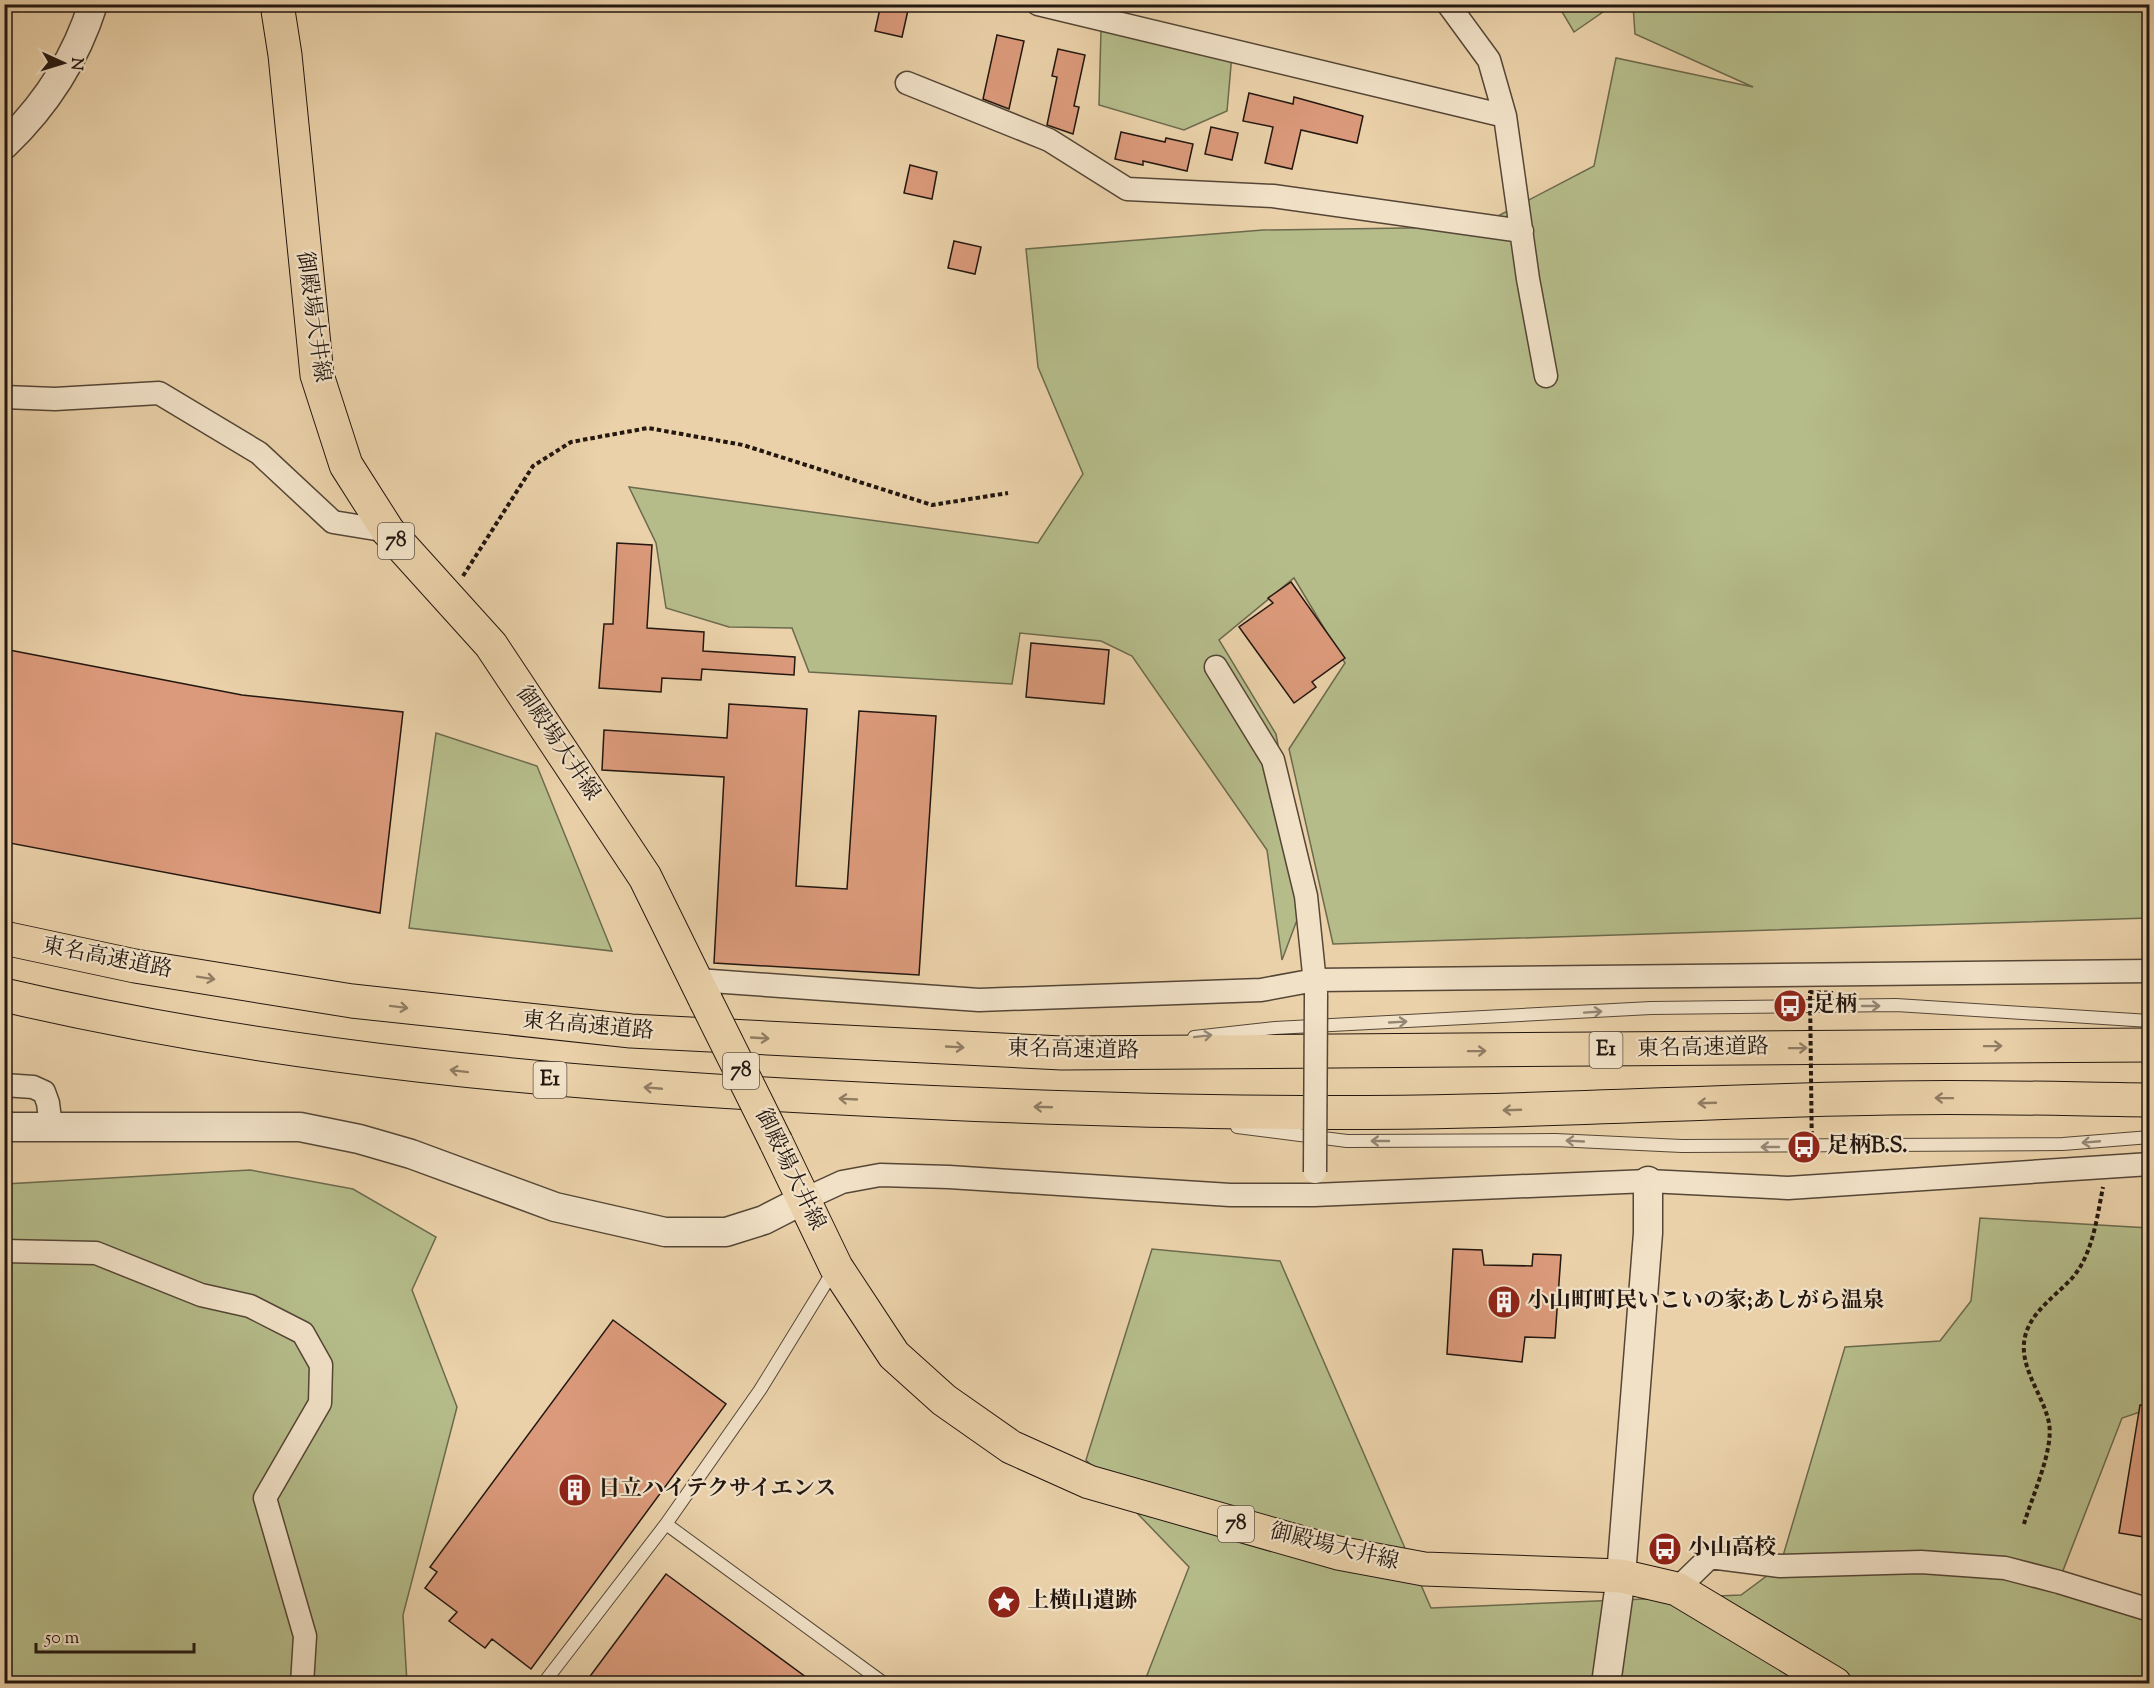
<svg xmlns="http://www.w3.org/2000/svg" width="2154" height="1688" font-family="'Sorts Mill Goudy','Noto Serif JP',serif">
  <rect width="100%" height="100%" fill="#ead1a9"/>
  <filter id="stains"><feTurbulence type="fractalNoise" baseFrequency=".00333" numOctaves="4"/><feColorMatrix values="0 0 0 0 .2 0 0 0 0 .09 0 0 0 0 .02 0 0 0 .5 -.17"/></filter>
  <radialGradient id="worn" r=".72"><stop offset=".6" stop-color="#630" stop-opacity="0"/><stop offset="1" stop-color="#630" stop-opacity=".3"/></radialGradient>
  <path fill="#b5bc8a" stroke="#6c6a4d" stroke-width="1.5" d="M1558 5H1613L1574 32Z
    M1633 5H2149V918L1333 944 1289 749 1345 663 1294 578 1219 640 1276 734 1306 896 1282 960 1267 850 1132 656 1101 641 1020 633 1012 684 809 672 792 628 729 627 666 608 656 543 629 487 1038 543 1083 474 1038 367 1026 249 1263 230 1477 227 1594 166 1616 58 1753 87 1635 34Z
    M1101 30 1232 54 1227 111 1184 130 1099 105Z
    M436 733 537 766 612 951 409 928Z
    M250 1170 353 1189 436 1237 412 1290 457 1407 403 1615 407 1683 5 1684V1184Z
    M1980 1218 2149 1228V1409L2122 1418 2059 1581 2149 1598V1683H1144L1189 1567 1086 1460 1152 1249 1280 1261 1431 1608 1741 1595 1780 1566 1845 1347 1940 1341 1971 1301Z"/>
  <path fill="#db9a7b" stroke="#231710" stroke-width="1.5" d="M881 4 908 10 902 37 875 31Z
    M997 35 1024 41 1009 109 983 99Z
    M1058 49 1085 55 1074 106 1079 107 1073 134 1047 125 1057 77 1052 76Z
    M1249 93 1293 104 1294 97 1363 116 1357 143 1301 130 1292 169 1265 163 1273 127 1243 121Z
    M1211 127 1238 133 1232 160 1205 154Z
    M1121 132 1165 142 1166 138 1193 144 1187 171 1143 161V165L1115 159Z
    M910 165 937 172 932 199 904 193Z
    M954 241 981 247 975 274 948 268Z
    M617 543 652 545 647 628 704 632 703 651 795 657 794 675 702 669 701 680 662 678 661 692 599 688 604 624H613Z
    M1291 582 1345 658 1312 682 1316 687 1294 703 1239 627 1273 603 1268 598Z
    M1031 643 1109 650 1104 704 1026 697Z
    M4 649 242 695 403 712 380 913 4 842Z
    M729 704 807 709 796 886 847 889 859 711 936 716 919 975 714 963 724 777 602 770 604 730 727 738Z
    M1453 1249 1482 1250 1484 1265 1532 1266 1533 1254 1561 1255 1555 1338 1525 1337 1522 1362 1447 1354Z
    M613 1320 726 1404 531 1669 492 1639 485 1648 449 1621 457 1612 425 1588 437 1572 430 1567Z
    M2140 1405 2150 1406V1538L2119 1533Z
    M666 1574 814 1683H585Z"/>
  <g fill="none" stroke-linecap="round" stroke-linejoin="round">
    <g stroke="#554636" stroke-width="14">
      <path id="service" d="M1194 1037 1275 1028 1651 1008 1896 1005 2150 1021
        M1237 1127 1347 1141 1555 1140 1682 1146 2063 1144 2150 1137
        M835 1268 760 1390 666 1524 885 1684
        M543 1684 666 1524"/>
    </g>
    <g stroke="#554636" stroke-width="25">
      <path id="minor" d="M1038 4 1505 116 1528 279 1546 376
        M1448 4 1489 60 1505 116
        M907 83 1049 140 1127 189 1273 196 1522 231
        M4 397 55 399 159 393 259 453 333 522 388 531
        M1216 667 1273 760 1306 896 1316 993
        M697 980 979 1000 1261 990 1315 980 2150 971
        M4 1085 33 1087 44 1092 48 1103 51 1127
        M805 1199 842 1182 880 1175 949 1177 1230 1195H1314L1648 1181 1788 1188 2150 1164
        M4 1251 96 1253 201 1295 250 1306 303 1333 321 1365 320 1403 265 1498 305 1636 302 1684
        M1677 1589 1710 1557 1780 1566 1921 1562 2005 1568 2059 1582 2150 1610"/>
    </g>
    <g stroke="#554636" stroke-width="31">
      <path id="tertiary" d="M4 145C45 106 76 58 93 4
        M4 1127H300L359 1139 411 1154 555 1207 665 1232H726L764 1220 805 1199
        M1606 1684 1621 1576 1648 1233V1181"/>
    </g>
    <g stroke="#231710" stroke-width="35">
      <path id="primary" d="M277 4 285 55 317 375 346 465 388 531 491 645 645 877 706 1001
        M776 1142 836 1267 894 1355 944 1400 1011 1447 1089 1482 1338 1553 1424 1569 1621 1576 1677 1589 1835 1684"/>
    </g>
    <g stroke="#231710" stroke-width="35">
      <path id="motorway" d="M4 938 135 966 352 1001 631 1031 1062 1053 2150 1045
        M4 995C279 1059 560 1084 841 1098 1049 1109 1259 1116 1468 1111 1609 1108 1749 1100 1890 1098 1976 1096 2063 1099 2150 1100"/>
    </g>
    <path stroke="#231710" stroke-width="4" stroke-dasharray="4.5 3" stroke-linecap="butt" d="M463 576 533 466 571 442 648 428 743 445 932 505 1008 493
      M2024 1524C2032 1496 2054 1450 2049 1423 2043 1393 2016 1365 2026 1333 2034 1309 2057 1295 2073 1277 2093 1253 2097 1217 2103 1187"/>
    <use href="#service" stroke="#f1e1c7" stroke-width="12"/>
    <use href="#minor" stroke="#f1e1c7" stroke-width="22"/>
    <use href="#tertiary" stroke="#f1e1c7" stroke-width="28"/>
    <use href="#primary" stroke="#ead1a9" stroke-width="33"/>
    <use href="#motorway" stroke="#ead1a9" stroke-width="33"/>
    <g stroke="#554636" stroke-width="25" stroke-linecap="butt">
      <path id="minor-bridge" d="M1315 1172 1316 995"/>
    </g>
    <g stroke="#231710" stroke-width="35" stroke-linecap="butt">
      <path id="primary-bridge" d="M706 1001 776 1142"/>
    </g>
    <path stroke="#231710" stroke-width="4" stroke-dasharray="4.5 3" stroke-linecap="butt" d="M1812 1158 1810 992 1833 993"/>
    <use href="#minor-bridge" stroke="#f1e1c7" stroke-width="22"/>
    <use href="#primary-bridge" stroke="#ead1a9" stroke-width="33"/>
  </g>
  <defs><path id="oneway-shaft" d="M-6 0H5M1.5-3L5.5 0L1.5 3" fill="none" stroke-width="1.6" stroke-linecap="round" stroke-linejoin="round" transform="scale(1.5)"/></defs>
  <g stroke="#907d64">
    <use href="#oneway-shaft" transform="translate(206 978) rotate(9)"/>
    <use href="#oneway-shaft" transform="translate(399 1007) rotate(7)"/>
    <use href="#oneway-shaft" transform="translate(760 1038) rotate(3)"/>
    <use href="#oneway-shaft" transform="translate(1993 1046) rotate(-1)"/>
    <use href="#oneway-shaft" transform="translate(955 1047) rotate(3)"/>
    <use href="#oneway-shaft" transform="translate(1798 1048) rotate(-1)"/>
    <use href="#oneway-shaft" transform="translate(1477 1051) rotate(-1)"/>
    <use href="#oneway-shaft" transform="translate(459 1071) rotate(-173)"/>
    <use href="#oneway-shaft" transform="translate(653 1088) rotate(-175)"/>
    <use href="#oneway-shaft" transform="translate(1944 1098) rotate(-179)"/>
    <use href="#oneway-shaft" transform="translate(848 1099) rotate(-177)"/>
    <use href="#oneway-shaft" transform="translate(1707 1103) rotate(178)"/>
    <use href="#oneway-shaft" transform="translate(1043 1107) rotate(-178)"/>
    <use href="#oneway-shaft" transform="translate(1512 1110) rotate(178)"/>
  </g>
  <g stroke="#948675">
    <use href="#oneway-shaft" transform="translate(1871 1006)"/>
    <use href="#oneway-shaft" transform="translate(1593 1012) rotate(-4)"/>
    <use href="#oneway-shaft" transform="translate(1398 1022) rotate(-3)"/>
    <use href="#oneway-shaft" transform="translate(1203 1036) rotate(-7)"/>
    <use href="#oneway-shaft" transform="translate(1380 1141) rotate(180)"/>
    <use href="#oneway-shaft" transform="translate(1575 1141) rotate(-177)"/>
    <use href="#oneway-shaft" transform="translate(2091 1142) rotate(175)"/>
    <use href="#oneway-shaft" transform="translate(1770 1147) rotate(-180)"/>
  </g>
  <defs>
    <g id="bus-disc" transform="scale(1.725)"><circle r="9.5" fill="#8f2418" stroke="#f1e1c7"/><path d="M-5-6H5V4H4V6H2V4H-2V6H-4V4H-5ZM-3.5-4V0h7V-4ZM-3.5 1.2v1.5H-2V1.2ZM2 1.2v1.5H3.5V1.2Z" fill="#fff"/></g>
    <g id="building-disc" transform="scale(1.725)"><circle r="9.5" fill="#8f2418" stroke="#f1e1c7"/><path d="M-4-6H4V6H1V3H-1V6H-4ZM-2.5-4.3h1.7v1.8h-1.7ZM.8-4.3h1.7v1.8H.8ZM-2.5-1h1.7V.8h-1.7ZM.8-1h1.7V.8H.8Z" fill="#fff"/></g>
    <g id="sight-disc" transform="scale(1.725)"><circle r="9.5" fill="#8f2418" stroke="#f1e1c7"/><path d="M0-6L1.8-2.2L6-1.7L2.9 1.2L3.7 5.4L0 3.3L-3.7 5.4L-2.9 1.2L-6-1.7L-1.8-2.2Z" fill="#fff"/></g>
  </defs>
  <g fill-rule="evenodd">
    <use href="#bus-disc" x="1790" y="1006"/>
    <use href="#bus-disc" x="1804" y="1147"/>
    <use href="#building-disc" x="1504" y="1302"/>
    <use href="#building-disc" x="575" y="1490"/>
    <use href="#bus-disc" x="1665" y="1549"/>
    <use href="#sight-disc" x="1004" y="1602"/>
  </g>
  <g text-anchor="middle" dominant-baseline="central" stroke-width="4.5" stroke-linejoin="round" paint-order="stroke">
    <g fill="#f1e1c7" stroke="#615447" stroke-width="1.5">
      <rect x="378" y="523" width="36" height="36" rx="4.5"/>
      <rect x="1589.5" y="1032" width="33" height="36" rx="4.5"/>
      <rect x="723" y="1053" width="36" height="36" rx="4.5"/>
      <rect x="533.5" y="1062" width="33" height="36" rx="4.5"/>
      <rect x="1218" y="1506" width="36" height="36" rx="4.5"/>
    </g>
    <g font-size="21" font-weight="bold" fill="#231710">
      <text x="396" y="541">78</text>
      <text x="1606" y="1050">E1</text>
      <text x="741" y="1071">78</text>
      <text x="550" y="1080">E1</text>
      <text x="1236" y="1524">78</text>
    </g>
    <g font-size="22" fill="#231710" stroke="#f1e1c7">
      <text transform="translate(312 317) rotate(82)">御殿場大井線</text>
      <text transform="translate(557 744) rotate(56)">御殿場大井線</text>
      <text transform="translate(107 959) rotate(11)">東名高速道路</text>
      <text transform="translate(588 1027) rotate(5)">東名高速道路</text>
      <text transform="translate(1703 1049) rotate(-1)">東名高速道路</text>
      <text transform="translate(1073 1051) rotate(1)">東名高速道路</text>
      <text transform="translate(789 1170) rotate(64)">御殿場大井線</text>
      <text transform="translate(1334 1548) rotate(14)">御殿場大井線</text>
    </g>
    <g font-size="22" font-weight="bold" fill="#231710" stroke="#f1e1c7" text-anchor="start">
      <text x="1813" y="1006">足柄</text>
      <text x="1827" y="1147">足柄B.S.</text>
      <text x="1527" y="1302">小山町町民いこいの家;あしがら温泉</text>
      <text x="598" y="1490">日立ハイテクサイエンス</text>
      <text x="1688" y="1549">小山高校</text>
      <text x="1027" y="1602">上横山遺跡</text>
    </g>
  </g>
  <rect width="2154" height="1688" fill="none" stroke="#ead1a9" stroke-width="24"/>
  <rect x="6" y="6" width="2142" height="1676" fill="none" stroke="#231710" stroke-width="3"/>
  <rect x="12" y="12" width="2130" height="1664" fill="none" stroke="#231710" stroke-width="1.5"/>
  <g transform="translate(63 63) rotate(94)" stroke="#f1e1c7" stroke-width="4.5" paint-order="stroke">
  <path d="M0-4.5L10 22L0 15L-10 22Z" fill="#231710"/>
  <text y="-9" font-size="16" font-weight="bold" text-anchor="middle" fill="#231710">N</text>
  </g>
  <path d="M36 1643v9h158v-9" fill="none" stroke="#231710" stroke-width="3"/>
  <text x="45" y="1643" font-size="18" fill="#231710" stroke="#f1e1c7" stroke-width="4.5" paint-order="stroke">50 m</text>
  <rect width="100%" height="100%" filter="url(#stains)"/>
  <rect width="100%" height="100%" fill="url(#worn)"/>
</svg>
